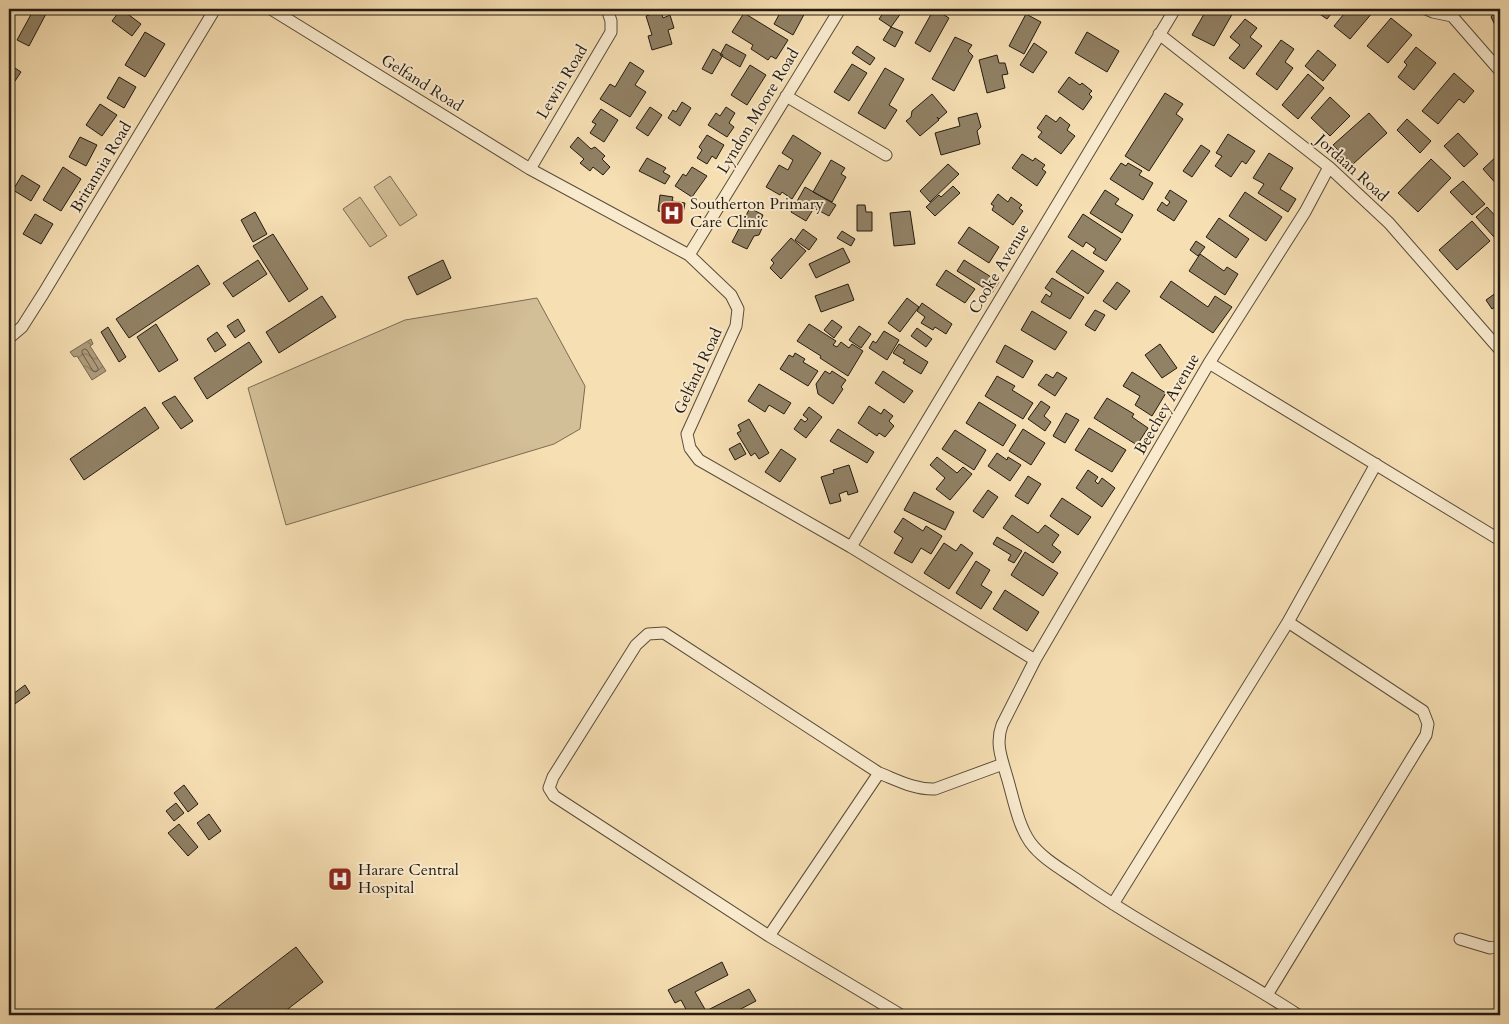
<svg xmlns="http://www.w3.org/2000/svg" width="1509" height="1024" font-family="Cardo,serif">
  <defs>
    <pattern id="water-waves" width="16" height="10" patternUnits="userSpaceOnUse" patternTransform="scale(1.25)"><rect width="16" height="10" fill="#ae9c7c"/><path d="M0 5q4-4 8 0t8 0" fill="none" stroke="#8d7e64"/></pattern>
  </defs>
  <rect width="100%" height="100%" fill="#f6dfb3"/>
  <filter id="stains"><feTurbulence type="fractalNoise" baseFrequency=".004" numOctaves="4"/><feColorMatrix values="0 0 0 0 .2 0 0 0 0 .09 0 0 0 0 .02 0 0 0 .5 -.17"/></filter>
  <radialGradient id="worn" r=".72"><stop offset=".6" stop-color="#630" stop-opacity="0"/><stop offset="1" stop-color="#630" stop-opacity=".3"/></radialGradient>
  <path fill="#d2be97" stroke="#7a6c54" d="M390 176 417 215 400 226 374 187Z
    M360 197 387 236 370 247 343 209Z
    M537 298 585 386 580 429 554 444 286 525 248 388 405 320Z"/>
  <path fill="url(#water-waves)" stroke="#766851" d="M91 339 93 344 90 346 106 371 92 380 77 356 74 357 70 352Z"/>
  <g fill="none" stroke-linecap="round" stroke-linejoin="round">
    <path stroke="#685c46" stroke-width="1" d="M85 349 87 350 98 368V370L96 372 93 371 82 353V351Z"/>
  </g>
  <path fill="#918165" stroke="#231b11" d="M34 9H41L47 12 29 46 17 40Z
    M121 9 141 24 132 36 112 21Z
    M776 9H807L793 35 774 24 781 11Z
    M886 9H904L891 27 879 19Z
    M934 9 949 18 930 52 915 43Z
    M1207 9H1230L1234 11 1214 46 1192 35Z
    M1312 9H1335L1327 19Z
    M1348 9H1368L1373 12 1350 39 1334 26Z
    M1497 9H1500V32L1497 29 1491 17Z
    M661 11 663 18 670 15 674 28 668 30 672 44 652 50 648 36 652 35 646 16Z
    M744 13 788 40 776 59 771 56 768 60 751 49 753 45 732 32Z
    M1026 14 1041 22 1024 54 1009 46Z
    M1391 18 1412 35 1388 63 1367 46Z
    M1245 19 1257 28 1250 37 1262 46 1244 69 1229 58 1240 45 1230 37Z
    M891 27 903 32 895 47 883 40Z
    M145 32 165 44 145 77 125 65Z
    M1087 32 1119 51 1107 72 1075 53Z
    M955 37 972 45 968 51 973 56 954 91 932 79Z
    M1281 40 1294 49 1285 62 1293 68 1277 90 1256 74Z
    M1034 43 1047 52 1033 73 1020 65Z
    M726 44 746 55 740 67 720 55Z
    M857 46 875 58 870 65 852 53Z
    M1416 47 1436 63 1414 90 1398 77 1407 65 1404 62Z
    M713 49 723 55 712 74 702 69Z
    M1318 50 1336 65 1323 81 1305 66Z
    M997 55 999 63H1005L1008 74 1002 75 1005 88 987 93 979 60Z
    M630 62 644 71 635 85 646 92 630 117 600 99 610 84 615 87Z
    M9 64 21 72 9 90Z
    M852 64 867 73 849 101 834 92Z
    M750 65 766 75 747 105 731 95Z
    M885 68 904 79 889 105 897 110 885 129 858 113Z
    M1454 73 1474 91 1464 103 1459 99 1438 124 1422 111Z
    M1308 74 1324 88 1298 119 1282 105Z
    M119 77 136 87 124 108 107 98Z
    M1069 77 1080 85 1082 83 1092 91 1089 94 1092 97 1083 110 1058 92Z
    M1165 93 1183 104 1176 114 1183 119 1149 171 1125 156Z
    M932 94 947 112 939 119 937 117 939 120 920 136 906 121 911 117 912 111Z
    M1330 97 1350 116 1330 136 1311 118Z
    M682 102 691 108 680 126 668 118 673 110 676 112Z
    M100 104 117 115 102 136 86 125Z
    M650 107 662 115 648 136 636 128Z
    M726 107 735 113 729 123 734 127 727 137 708 125 716 113 720 116Z
    M601 109 618 120 604 142 590 133 596 124 592 122Z
    M977 113 981 127 977 131 980 144 941 155 935 133 960 126 958 118Z
    M1369 113 1387 133 1352 165 1333 145Z
    M1046 115 1056 122 1060 117 1070 125 1067 130 1075 136 1061 154 1038 137 1042 132 1037 128Z
    M1407 119 1431 141 1420 153 1397 130Z
    M1458 133 1478 154 1464 167 1444 146Z
    M1228 134 1255 151 1246 164 1242 161 1231 177 1215 166 1222 156 1216 153Z
    M707 135 724 145 716 159 712 156 707 164 697 158 702 150 699 147Z
    M793 135 821 153 792 199 782 192 780 195 766 187 779 165 788 170 793 160 782 153Z
    M80 137 97 145 86 166 69 157Z
    M578 137 591 149 595 147 605 156 602 159 610 167 603 175 593 167 590 171 580 163 584 159 570 147Z
    M1201 145 1210 151 1192 177 1183 171Z
    M1269 153 1293 168 1280 189 1296 199 1288 212 1258 193 1264 184 1253 178Z
    M1500 153V185L1499 187 1483 169Z
    M1022 154 1033 161 1035 158 1045 165 1042 169 1046 172 1037 186 1012 168Z
    M647 158 666 168 663 172 670 176 665 184 639 171Z
    M1431 159 1451 178 1418 212 1398 193Z
    M831 160 845 168 841 174 846 177 832 202 813 192Z
    M1121 163 1126 166 1128 163 1142 171 1139 175 1153 183 1143 200 1110 179Z
    M948 164 959 174 930 202 920 191Z
    M63 167 81 179 61 211 43 200Z
    M692 167 707 176 692 197 675 186 683 174 686 176Z
    M22 175 40 186 31 201 13 190Z
    M1463 181 1485 204 1472 215 1450 192Z
    M953 186 960 193 935 216 926 207 939 195 941 197Z
    M805 187 836 205 829 216 814 208 806 221 791 212Z
    M1105 190 1119 199 1115 204 1133 215 1122 233 1090 213Z
    M1170 190 1187 201 1174 221 1157 210 1162 202 1167 206 1170 202 1165 198Z
    M1245 192 1282 217 1266 241 1229 216Z
    M998 194 1008 202 1011 197 1022 205 1019 208 1023 211 1013 225 992 210 994 206 991 204Z
    M660 195 673 197 672 201 685 203 683 213 671 211 672 213 658 211Z
    M1500 197V207L1495 202Z
    M857 205H865L866 212H872V231H857Z
    M1487 207 1500 221V232L1494 237 1476 217Z
    M750 208 763 215 760 222 764 224 759 235 754 236 747 249 732 242Z
    M910 211 915 244 894 246 890 213Z
    M255 212 267 234 253 242 241 220Z
    M35 214 53 224 41 244 23 234Z
    M1083 214 1121 239 1106 261 1093 253 1096 249 1086 242 1083 247 1068 237Z
    M1219 218 1249 239 1236 258 1206 237Z
    M1472 221 1490 241 1457 270 1439 250Z
    M969 227 999 247 989 263 958 243Z
    M803 229 817 239 809 250 795 240Z
    M842 231 855 239 851 246 837 238Z
    M273 234 308 289 289 302 253 246Z
    M791 238 806 251 781 279 770 268 774 263 771 260Z
    M1196 241 1205 247 1198 256 1190 250Z
    M843 248 850 262 816 278 809 264Z
    M1072 250 1104 271 1088 294 1056 272Z
    M1200 254 1224 271 1227 267 1238 274 1225 295 1189 271Z
    M258 260 267 274 233 297 223 283Z
    M443 260 451 278 417 295 408 277Z
    M964 260 999 282 992 293 957 271Z
    M198 265 210 284 129 338 116 319Z
    M946 270 975 289 965 303 936 285Z
    M1052 278 1084 297 1070 319 1041 302 1046 294 1050 297 1052 293 1045 288Z
    M1171 281 1208 307 1215 296 1232 307 1213 333 1160 297Z
    M1117 282 1130 291 1116 310 1103 301Z
    M848 284 854 300 821 312 815 296Z
    M1500 290V303L1492 309 1486 300Z
    M322 296 336 317 279 353 266 332Z
    M907 298 919 307 900 332 888 323Z
    M922 303 952 324 946 334 935 327 933 330 921 323 925 317 917 311Z
    M1095 310 1105 315 1095 331 1085 325Z
    M1032 311 1067 332 1055 350 1021 330Z
    M238 319 245 331 235 338 227 326Z
    M832 320 842 327 834 338 824 330Z
    M156 324 178 360 159 372 137 337Z
    M809 324 836 341 833 345 837 347 841 342 849 348 852 344 863 351 848 376 820 358 821 356 797 341Z
    M859 326 871 334 861 348 849 340Z
    M108 327 126 357 119 362 101 332Z
    M917 328 932 339 926 347 911 336Z
    M884 331 899 340 887 360 869 348 873 341 876 343Z
    M217 332 226 345 215 352 207 339Z
    M249 342 262 362 207 399 194 378Z
    M899 344 928 362 921 374 903 363 905 360 893 353Z
    M1160 344 1177 368 1162 378 1145 355Z
    M1005 345 1033 361 1023 378 996 362Z
    M795 353 805 359 803 362 818 371 808 386 780 369 789 355 793 357Z
    M825 371 830 374 832 371 846 380 841 387 843 389 833 404 818 394 816 384Z
    M883 371 913 391 904 403 875 383Z
    M1057 372 1067 378 1055 396 1038 385 1046 374 1053 378Z
    M1132 372 1166 393 1152 416 1135 405 1140 396 1123 386Z
    M997 376 1015 386 1012 390 1033 403 1023 419 985 396Z
    M759 384 791 403 784 414 769 405 765 412 748 401Z
    M175 396 193 421 181 429 162 403Z
    M1107 398 1134 414 1132 417 1148 428 1137 445 1094 418Z
    M1041 401 1050 407 1044 416 1051 422 1045 431 1028 419Z
    M979 402 1016 425 1003 446 966 423Z
    M869 406 881 414 884 409 893 416 889 421 894 426 885 437 879 433 877 436 858 423Z
    M145 407 159 428 84 480 70 459Z
    M809 407 822 417 806 438 794 429 801 419 805 422 808 419 803 415Z
    M1066 413 1079 420 1065 443 1053 436Z
    M749 419 769 453 759 459 755 453 751 456 737 433 741 431 738 425Z
    M1089 428 1126 450 1112 472 1075 450Z
    M838 429 874 452 867 463 830 441Z
    M1023 429 1045 443 1031 465 1009 451Z
    M955 430 986 450 974 470 942 449Z
    M740 443 746 454 735 460 729 449Z
    M781 449 796 459 780 482 765 472Z
    M997 453 1007 460 1008 457 1021 465 1010 481 988 466Z
    M937 457 957 473 963 467 972 474 950 500 936 489 945 478 930 465Z
    M849 465 858 492 848 495 847 491 839 494 841 501 830 504 821 477 834 473 833 470Z
    M1088 470 1098 477 1095 481 1098 484 1102 478 1115 488 1102 507 1076 488Z
    M1028 476 1041 484 1028 504 1015 496Z
    M988 490 998 497 983 518 973 511Z
    M914 492 954 512 945 530 904 510Z
    M1062 498 1091 517 1078 535 1050 516Z
    M1012 515 1038 533 1045 525 1059 535 1052 545 1061 552 1053 563 1003 528Z
    M903 518 923 531 926 526 942 536 931 554 921 548 912 563 894 553 903 538 894 532Z
    M997 537 1022 551 1014 563 1008 560 1011 555 993 544Z
    M944 543 956 551 961 544 973 553 949 589 924 573Z
    M1025 552 1058 573 1043 596 1011 575Z
    M976 561 990 570 981 585 992 592 981 609 956 593Z
    M1005 590 1039 612 1027 631 993 609Z
    M25 685 30 693 12 706 9 702V697Z
    M184 785 198 804 188 812 174 793Z
    M176 803 184 813 174 821 166 811Z
    M209 814 221 831 209 840 197 823Z
    M179 824 198 847 188 856 168 833Z
    M296 947 323 982 280 1015H220L215 1009Z
    M722 962 728 975 695 992 706 1011 749 989 756 1001 737 1011 740 1015 748 1011 750 1015H689L681 1000 675 1003 668 990Z"/>
  <g fill="none" stroke-linecap="round" stroke-linejoin="round">
    <g stroke="#584c3a" stroke-width="13">
      <path id="minor" d="M271 9 530 169 689 255 731 295 738 309 736 326 687 434 690 448 699 460 851 547 1035 660
        M1426 9 1433 12 1452 16 1500 71
        M1159 34 1329 167 1389 223 1500 350
        M786 96 886 155
        M530 169 611 32V21L607 9
        M689 255 840 9
        M9 338 22 327 43 294 215 9
        M1209 363 1500 540
        M851 547 1175 9
        M1288 622 1376 464
        M1113 904 1288 622 1423 711 1428 724 1426 735 1267 995
        M769 936 879 773
        M1460 939 1490 948 1500 946
        M901 1015 769 936 554 796 549 788 553 777 636 645 648 634 664 633 879 773C897 780 915 790 935 789L1003 764
        M1298 1015C1228 969 1152 932 1083 884 1065 871 1043 860 1030 842 1018 825 1013 797 1007 777 1002 759 995 744 1002 725L1035 660 1209 363 1305 212 1329 167"/>
    </g>
    <use href="#minor" stroke="#f9eace" stroke-width="11"/>
  </g>
  <defs>
    <g id="hospital-square" transform="scale(1.25)"><rect x="-9" y="-9" width="18" height="18" rx="4" fill="#8f2418" stroke="#f9eace"/><path d="M-5-5h3v3.5h4V-5h3V5h-3V1.5h-4V5h-3Z" fill="#fff"/></g>
  </defs>
  <g fill-rule="evenodd">
    <use href="#hospital-square" x="672" y="213"/>
    <use href="#hospital-square" x="340" y="879"/>
  </g>
  <g text-anchor="middle" dominant-baseline="central" stroke-width="4" stroke-linejoin="round" paint-order="stroke">
    <g font-size="16" fill="#231b11" stroke="#f9eace">
      <text transform="translate(562 82) rotate(-59)">Lewin Road</text>
      <text transform="translate(422 83) rotate(32)">Gelfand Road</text>
      <text transform="translate(758 111) rotate(-59)">Lyndon Moore Road</text>
      <text transform="translate(101 167) rotate(-59)">Britannia Road</text>
      <text transform="translate(1352 168) rotate(42)">Jordaan Road</text>
      <text transform="translate(999 269) rotate(-59)">Cooke Avenue</text>
      <text transform="translate(698 371) rotate(-65)">Gelfand Road</text>
      <text transform="translate(1167 404) rotate(-60)">Beechey Avenue</text>
    </g>
    <g font-size="16" fill="#231b11" stroke="#f9eace" text-anchor="start">
      <text x="690" y="204">Southerton Primary<tspan x="690" dy="18">Care Clinic</tspan></text>
      <text x="358" y="870">Harare Central<tspan x="358" dy="18">Hospital</tspan></text>
    </g>
  </g>
  <rect width="1509" height="1024" fill="none" stroke="#f6dfb3" stroke-width="30"/>
  <rect x="10" y="10" width="1489" height="1004" fill="none" stroke="#231b11" stroke-width="2.5"/>
  <rect x="15" y="15" width="1479" height="994" fill="none" stroke="#231b11"/>
  <rect width="100%" height="100%" filter="url(#stains)"/>
  <rect width="100%" height="100%" fill="url(#worn)"/>
</svg>
